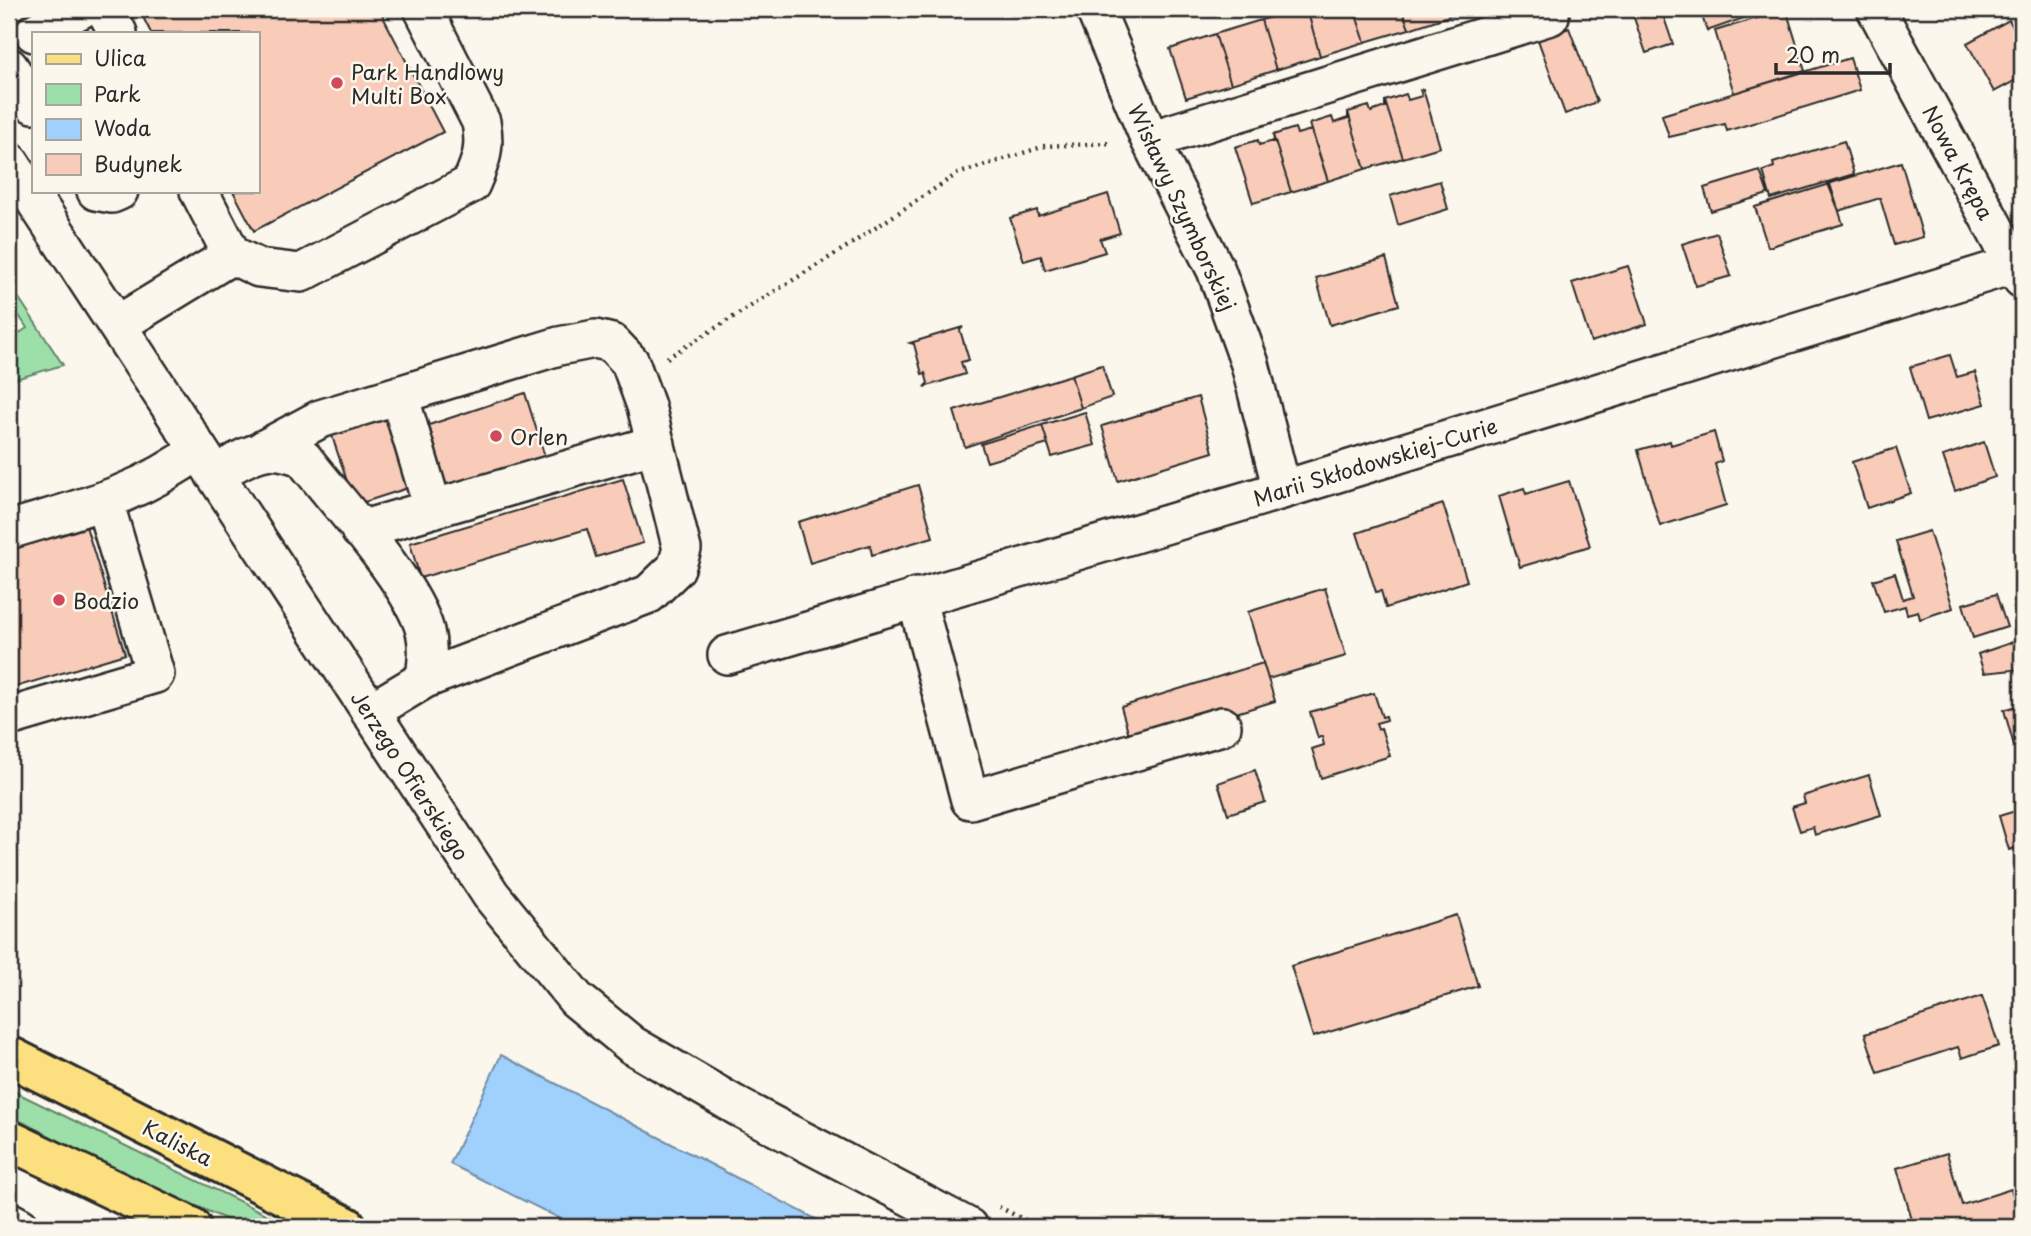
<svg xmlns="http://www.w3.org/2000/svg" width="2031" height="1236" font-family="'Playpen Sans',sans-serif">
  <rect width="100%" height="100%" fill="#fbf7ec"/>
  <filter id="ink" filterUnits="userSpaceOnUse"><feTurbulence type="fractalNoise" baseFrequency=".0143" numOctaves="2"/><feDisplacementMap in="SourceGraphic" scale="14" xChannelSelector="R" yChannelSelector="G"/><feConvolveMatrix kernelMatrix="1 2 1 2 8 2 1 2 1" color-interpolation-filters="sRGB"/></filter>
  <g filter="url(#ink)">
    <path fill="#9ddfa9" stroke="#64856a" stroke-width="2" d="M9 283 63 365 9 381V340L27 328 9 300Z
      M9 1089 292 1227H243L104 1164 9 1115Z"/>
    <path fill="#a0d0fc" stroke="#718ea8" stroke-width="2" d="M501 1055 831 1227H577L450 1164Z"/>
    <path fill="#f8ccb9" stroke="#2b2b2b" stroke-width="2" d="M139 9H379L443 132 254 231 233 191H257V33H151Z
      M1297 9H1307L1320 56 1276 70 1261 20Z
      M1307 9H1354L1365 42 1320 56Z
      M1354 9H1402L1409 29 1365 42Z
      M1402 9H1454L1455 14 1409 29Z
      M1631 9H1661L1673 44 1646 53Z
      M1713 9H1741L1744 18 1707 31 1701 13Z
      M1786 9 1805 71 1734 93 1715 31Z
      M1261 20 1276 70 1231 84 1215 34Z
      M2009 20 2022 42V77L1994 92 1967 43Z
      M1569 28 1597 102 1565 114 1538 40Z
      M1215 34 1231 84 1186 98 1170 49Z
      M1850 58 1860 90 1727 131 1725 124 1669 137 1662 115Z
      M1423 89 1440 147 1403 158 1385 101 1406 94 1408 100 1422 96 1420 90Z
      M1385 101 1403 158 1365 169 1348 112 1369 106 1371 112 1385 107Z
      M1348 112 1365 169 1328 181 1310 124 1332 117 1334 123 1348 118Z
      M1309 124 1328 181 1291 192 1273 135 1295 128 1297 134 1311 130Z
      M1273 135 1291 192 1253 203 1235 147 1258 140 1259 145 1274 141Z
      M1844 141 1854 174 1771 199 1763 171 1774 167 1773 163Z
      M1901 162 1923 237 1894 245 1880 198 1839 211 1828 184Z
      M1760 171 1768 194 1711 211 1704 188Z
      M1440 181 1448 209 1398 225 1390 196Z
      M1830 184 1843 224 1768 247 1755 207Z
      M1108 194 1120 233 1100 239 1105 252 1045 270 1041 256 1024 261 1010 218 1037 210 1038 216Z
      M1717 233 1731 276 1696 286 1682 244Z
      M1386 258 1399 305 1330 325 1316 278Z
      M1628 266 1647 324 1591 342 1572 283Z
      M963 327 960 330 969 360 961 362 965 374 924 387 928 383 925 373 922 374 914 344 910 343Z
      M1950 355 1957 377 1975 372 1985 404 1926 421 1910 367Z
      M1102 365 1112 397 1081 408 1071 375Z
      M1071 375 1081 408 965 447 954 411Z
      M525 393 545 457 446 488 429 425Z
      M1198 397 1213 452 1118 481 1102 426Z
      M1085 412 1095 445 1052 457 1042 425Z
      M390 414 414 486 355 505 331 433Z
      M1042 425 1048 444 987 462 981 444Z
      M1714 432 1722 461 1715 464 1726 505 1660 526 1638 450 1670 441 1671 445Z
      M1984 442 1995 477 1955 491 1943 456Z
      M1896 448 1911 493 1867 508 1852 462Z
      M623 479 643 543 596 557 587 529 420 578 410 543Z
      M1569 481 1590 546 1520 567 1499 496 1524 488 1526 494Z
      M918 485 933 537 872 555 870 545 810 563 798 522Z
      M1443 504 1467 581 1386 608 1381 591 1376 592 1357 533Z
      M85 523 125 654 9 689V547Z
      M1929 531 1953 608 1920 619 1918 611 1907 614 1905 606 1884 612 1873 580 1895 573 1903 599 1913 596 1896 541Z
      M1325 588 1346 656 1268 679 1248 612Z
      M1996 594 2007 627 1973 638 1963 604Z
      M2022 639V669L1984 673 1978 654Z
      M1263 663 1275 701 1132 745 1121 707Z
      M1374 693 1382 717 1386 716 1387 720 1376 723 1378 729 1381 728 1390 756 1321 778 1312 749 1324 745 1322 736 1318 738 1310 712Z
      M2022 704V755L2017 756 2004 710Z
      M1255 770 1265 802 1228 814 1218 783Z
      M1869 775 1881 815 1815 835 1813 827 1800 831 1792 807 1805 803 1803 796Z
      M2022 809V846L2009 850 1999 816Z
      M1456 915 1478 986 1313 1037 1291 966Z
      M1982 996 1999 1046 1962 1058 1958 1047 1878 1073 1865 1034Z
      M1947 1153 1962 1205 2011 1189 2022 1225 2013 1227H1914L1897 1168Z
      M2022 1173V1225L2011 1189 2022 1185 2018 1174Z"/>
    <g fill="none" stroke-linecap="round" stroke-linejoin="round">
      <g stroke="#2b2b2b" stroke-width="42">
        <path id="minor" d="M105 9 118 33
          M1095 9 1150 140 1216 270 1250 364 1282 490
          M1876 9 2022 279
          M34 33 81 9
          M9 67 33 104
          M1150 140 1550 16
          M9 161 491 895 576 999 632 1045 742 1109 968 1227
          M96 191 112 194 119 191
          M232 255 259 268 301 273 471 184C481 161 486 148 481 122L423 9
          M117 325 232 255 199 191
          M399 395 433 509
          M264 449 320 419 559 346 595 339 612 343 630 362 646 406 682 549 676 568 649 594 425 679
          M214 474C251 456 262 441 303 458 336 501 412 582 425 631 429 647 427 662 425 679L370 712
          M9 530C81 508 137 496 199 450
          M360 530 656 444
          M916 597 970 800 1222 726
          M727 655 1282 490 2022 262
          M9 717 155 674 104 501
          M9 1221 20 1227"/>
      </g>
      <g stroke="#2b2b2b" stroke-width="44">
        <path id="major" d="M9 1056 347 1227
          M9 1140 191 1227"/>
      </g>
      <path stroke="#2b2b2b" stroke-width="4.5" stroke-dasharray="2 5" stroke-linecap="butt" d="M667 358 848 246 957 174 1045 146 1111 143
        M999 1207 1039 1227"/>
      <use href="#minor" stroke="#fbf7ec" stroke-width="37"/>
      <use href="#major" stroke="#fce080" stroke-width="38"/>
    </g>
  </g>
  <g fill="#d1495b" stroke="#fbf7ec" stroke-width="2.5">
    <circle cx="337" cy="83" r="7"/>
    <circle cx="496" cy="436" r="7"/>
    <circle cx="59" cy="600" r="7"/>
  </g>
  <g text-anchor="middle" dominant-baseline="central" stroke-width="5" stroke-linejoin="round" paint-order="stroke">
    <g font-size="21" fill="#2b2b2b" stroke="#fbf7ec" text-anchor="start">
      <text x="351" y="71">Park Handlowy<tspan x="351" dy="24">Multi Box</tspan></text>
      <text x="510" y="436">Orlen</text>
      <text x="73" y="600">Bodzio</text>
    </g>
    <g font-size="21" fill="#2b2b2b" stroke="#fbf7ec">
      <text transform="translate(1959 162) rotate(62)">Nowa Krępa</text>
      <text transform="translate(1183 207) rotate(65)">Wisławy Szymborskiej</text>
      <text transform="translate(1375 461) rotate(-17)">Marii Skłodowskiej-Curie</text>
      <text transform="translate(411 775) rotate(57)">Jerzego Ofierskiego</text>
      <text transform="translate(178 1142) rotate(27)">Kaliska</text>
    </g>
  </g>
  <rect width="2031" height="1236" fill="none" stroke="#fbf7ec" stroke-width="35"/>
  <rect x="18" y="18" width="1996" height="1201" fill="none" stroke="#2b2b2b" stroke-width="2.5" filter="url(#ink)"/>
  <rect x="32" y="32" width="228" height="161" fill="#fbf7ec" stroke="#a8a59f" stroke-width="2"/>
  <rect x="46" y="54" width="35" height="10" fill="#fce080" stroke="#a8a59f" stroke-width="2"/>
  <text x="94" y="66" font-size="21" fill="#2b2b2b">Ulica</text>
  <rect x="46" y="84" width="35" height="21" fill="#9ddfa9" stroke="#a8a59f" stroke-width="2"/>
  <text x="94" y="102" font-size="21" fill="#2b2b2b">Park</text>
  <rect x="46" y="119" width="35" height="21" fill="#a0d0fc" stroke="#a8a59f" stroke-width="2"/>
  <text x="94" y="136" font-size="21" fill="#2b2b2b">Woda</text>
  <rect x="46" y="154" width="35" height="21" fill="#f8ccb9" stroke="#a8a59f" stroke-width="2"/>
  <text x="94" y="172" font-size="21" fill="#2b2b2b">Budynek</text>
  <path d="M1776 63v10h114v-10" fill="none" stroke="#2b2b2b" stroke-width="3.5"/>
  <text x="1786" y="63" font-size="21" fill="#2b2b2b" stroke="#fbf7ec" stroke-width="5" paint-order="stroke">20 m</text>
</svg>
